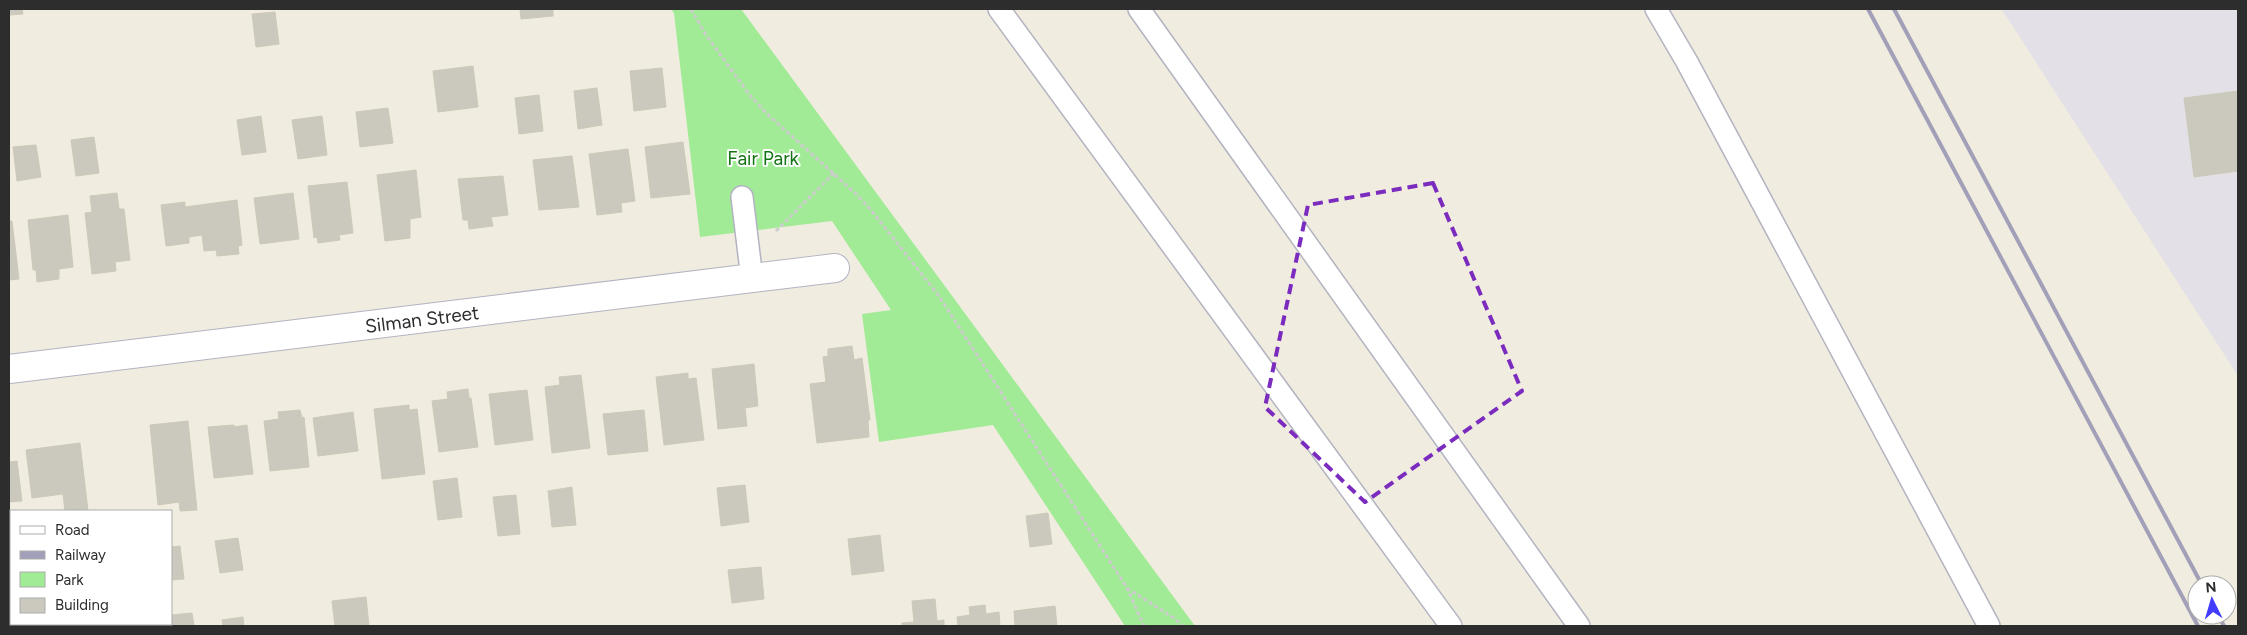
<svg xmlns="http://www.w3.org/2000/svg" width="2247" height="635" viewBox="0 0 2247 635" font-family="Figtree,sans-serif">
<rect width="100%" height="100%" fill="#f0ecdf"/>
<!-- industrial -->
<path fill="#e4e0e8" d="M2001 9H2238V376L2010 22Z"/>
<!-- green -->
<path fill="#a1eb97" d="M671 9H741L1195 626H1125L993 425 879 442 862 314 891 310 832 221 700 237 674 13Z"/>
<!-- building -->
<path fill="#cbc9be" stroke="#ccc9b8" d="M9 9H22L23 14 9 15Z
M520 9H553V16L521 19Z
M275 12 279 44 256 47 252 14Z
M473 66 478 107 438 112 433 71Z
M662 68 666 107 634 111 630 71Z
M597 88 602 125 578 129 574 91Z
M2238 91V171L2194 177 2184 98Z
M539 95 543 131 519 134 515 98Z
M388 108 393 143 360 147 356 112Z
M261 116 266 152 242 155 237 120Z
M322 116 327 155 298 159 292 120Z
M94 137 99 173 76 176 71 140Z
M683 142 690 194 651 198 645 147Z
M36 145 41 177 17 181 13 147Z
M628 149 635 201 621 203 622 212 597 215 589 154Z
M572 156 579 207 539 210 533 160Z
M416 170 421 217 410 219V238L385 241 377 175Z
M503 176 508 215 491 217 493 226 469 229 468 220H463L458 179Z
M347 182 353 233 339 235 340 240 318 243 317 237 314 238 308 186Z
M117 193 119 209H124L130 260 115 262 116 271 92 274 85 213 92 212 90 196Z
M293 193 299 239 260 244 254 198Z
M237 200 242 245 238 246 239 254 217 256 216 250 204 251 202 235 189 237V243L166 246 161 205 185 202V207Z
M68 215 73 267 59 269V279L37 282 36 270H33L28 220Z
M9 221H12L19 279 9 280Z
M852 346 854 360 862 358 870 420H868L869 437 817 443 810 384 826 382 823 357 828 356V349Z
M754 364 758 406 745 408 747 426 718 429 712 369Z
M688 373V379L696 378 704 440 664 445 656 377Z
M581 375 590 448 552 453 545 387 560 385 559 377Z
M468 389 469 398H471L478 447 439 452 432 401 448 399 447 392Z
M527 390 533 440 495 445 489 394Z
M409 405V410L417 409 425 474 382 479 374 409Z
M300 410 302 418 304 417 309 467 270 471 264 421 279 419 278 412Z
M644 410 648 451 608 455 603 414Z
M353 412 358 451 318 456 313 418Z
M188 421 197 510 180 511 179 502 158 505 150 425Z
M234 425V427L247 425 253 474 214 478 208 427Z
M80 443 88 511H65L63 494 32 498 26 450Z
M17 461 22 501 9 502V462Z
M457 478 462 517 438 520 433 481Z
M745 485 749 522 721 526 717 488Z
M572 487 576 525 552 527 548 491Z
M516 495 520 534 498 536 493 497Z
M1048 513 1052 544 1030 547 1026 516Z
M880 535 884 571 852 575 848 539Z
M238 538 243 570 220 573 215 541Z
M180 546 184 579 171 580V547Z
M761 567 764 599 732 603 728 570Z
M366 597 369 626H335L332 601Z
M935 599 937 621 944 620V626H902V623L914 622 912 601Z
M985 605 986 614 999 612 1000 626H958L957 617 970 615 969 607Z
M1055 606 1057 626H1015L1014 611Z
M192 613 194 626H144V624H171V615Z
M243 617 244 626H223L222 620Z"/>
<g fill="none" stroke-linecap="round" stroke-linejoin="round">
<!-- service casing -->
<g stroke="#b3b3c2" stroke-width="24">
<path id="service" d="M999 9 1451 626
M1139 9 1579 626
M1656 9 1687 62 1989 626
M742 197 752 279"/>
</g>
<!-- minor casing -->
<g stroke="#b3b3c2" stroke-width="30">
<path id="minor" d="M9 369 835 268"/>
</g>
<!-- path -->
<path stroke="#cdcdcd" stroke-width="3" stroke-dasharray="4 2.5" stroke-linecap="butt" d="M691 9 706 35 749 94 766 113 855 193 871 210 939 296 1127 588 1144 626
M776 231 834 173
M1127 588 1174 618 1183 626"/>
<!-- service -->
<use href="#service" stroke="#fff" stroke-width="21"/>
<!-- minor -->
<use href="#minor" stroke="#fff" stroke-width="28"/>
<!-- rail -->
<path stroke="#a2a0b9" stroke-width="4" d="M1868 9 2198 626
M1894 9 2202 585
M2218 615 2224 626"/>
</g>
<!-- marked area -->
<path fill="none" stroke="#7b2cbf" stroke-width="4" stroke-dasharray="10 6" stroke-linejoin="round" d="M1433 183 1522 391 1365 502 1265 407 1308 205Z"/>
<g text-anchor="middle" stroke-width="4" stroke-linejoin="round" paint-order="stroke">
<!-- park labels -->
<g font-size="19" fill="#147415" stroke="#fff">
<text x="763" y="165">Fair Park</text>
</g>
<!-- street labels -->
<g font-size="19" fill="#2d2d2d" stroke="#fff">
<text transform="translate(422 319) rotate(-7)" y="7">Silman Street</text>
</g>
</g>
<!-- border -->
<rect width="2247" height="635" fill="none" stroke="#2d2d2d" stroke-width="20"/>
<!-- legend -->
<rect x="10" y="510" width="162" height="115" fill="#ffffff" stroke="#ababab"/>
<rect x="20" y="526" width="25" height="8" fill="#ffffff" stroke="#ababab"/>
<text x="55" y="535" font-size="15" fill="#2d2d2d">Road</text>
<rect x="20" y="551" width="25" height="8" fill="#a2a0b9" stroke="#ababab"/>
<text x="55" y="560" font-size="15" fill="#2d2d2d">Railway</text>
<rect x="20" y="572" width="25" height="15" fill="#a1eb97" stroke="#ababab"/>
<text x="55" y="585" font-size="15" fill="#2d2d2d">Park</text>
<rect x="20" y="598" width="25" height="15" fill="#cbc9be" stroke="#ababab"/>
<text x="55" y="610" font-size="15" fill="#2d2d2d">Building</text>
<!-- north arrow -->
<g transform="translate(2212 600) rotate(355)"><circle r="24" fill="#ffffff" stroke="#ababab"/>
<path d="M0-4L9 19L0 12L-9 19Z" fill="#423cff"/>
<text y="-8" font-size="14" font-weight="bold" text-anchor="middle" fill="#2d2d2d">N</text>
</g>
</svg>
